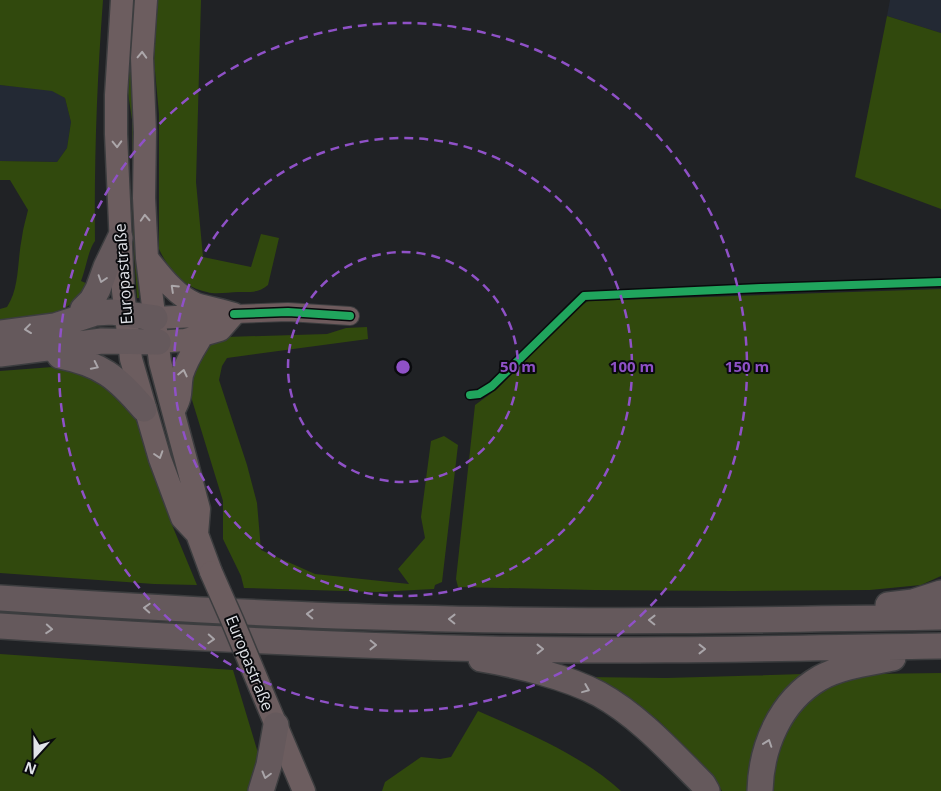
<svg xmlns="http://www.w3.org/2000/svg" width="941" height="791" viewBox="0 0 941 791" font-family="'Open Sans',sans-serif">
<rect width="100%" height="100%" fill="#202225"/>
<!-- built -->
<path fill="#232934" d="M890 0H941V33L887 16Z
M0 85 52 90 65 98 71 122 67 148 57 162 0 161Z"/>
<!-- green -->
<path fill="#31490d" d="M0 0H103C97 80 94 160 95 241 88 250 86 269 81 281L88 284C67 319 37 318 0 323V309L7 307C20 287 17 261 22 237 23 228 26 219 28 210L10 180H0V161L57 162 67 148 71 122 65 98 52 91 0 85Z
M132 0H137L131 90 135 112 139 298H137L133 236 132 120 127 86Z
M158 0H201L196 182 203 257 251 267 261 234 279 238 268 285C259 293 250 292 238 292 229 292 216 295 207 292 183 287 169 270 159 249V114L154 60Z
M887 16 941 33V209L855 177Z
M941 289V576L921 585 870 590 732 591 594 590 458 587 456 579 475 405 497 389 579 307 588 301Z
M367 327 368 339 227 358 222 366 219 380 247 465 257 503 261 550 315 574 409 584 398 569 425 538 421 517 431 441 444 436 458 445 442 582 435 585 434 589 377 592 244 588 241 576 223 539V501L192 400 190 389 196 361 204 349 226 337 327 334 346 328Z
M66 366 105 379 134 414 170 520 197 585 154 584 0 573V371Z
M0 654 233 670 258 753 257 772 252 791H0Z
M941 673V791H772V763L796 711 832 681 869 674Z
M804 674C785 692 766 711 758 737 753 753 753 774 751 791H722L715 779 658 720 626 699 583 677 666 678Z
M478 711C528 733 580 754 621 791H382L385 782 421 757 440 759 451 757Z"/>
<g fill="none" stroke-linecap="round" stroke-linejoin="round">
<!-- minor casing -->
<g stroke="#3c3d3f" stroke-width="20">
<path id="minor" d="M234 314 288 312 350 316"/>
</g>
<!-- major casing -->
<g stroke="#3c3d3f" stroke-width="25">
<path id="major" d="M122 0 116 95V134L123 291 131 359 160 459 182 518 197 534 211 572
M146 0 142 58 145 132 144 198 147 258 160 362 199 509 197 534
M147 258C160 274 176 296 196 304 208 308 222 310 234 314
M155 318 216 315
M158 342 185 340 220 330 234 314
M174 410C183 394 179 391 182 375 186 361 194 349 202 336
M260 687 304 791"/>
</g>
<!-- highway casing -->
<g stroke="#3c3d3f" stroke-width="28">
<path id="highway" d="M81 317 83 309 92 300 98 289 106 267 120 238
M0 333 55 326 95 313 112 312 155 318
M53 346 60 356C101 364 117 377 144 409
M0 354 102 341 158 342
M0 598C137 607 274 615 411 618 588 623 764 620 941 617
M888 605 913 602 941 593
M0 626C164 637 327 645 492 649 641 652 791 648 941 646
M481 659C517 665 567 677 599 694 639 716 671 752 703 784L707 791
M261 791 269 765 276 725
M760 791C761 747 780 701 820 678 842 666 869 663 893 658"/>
</g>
<!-- minor -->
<use href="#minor" stroke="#6e5b5d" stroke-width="18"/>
<!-- major -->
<use href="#major" stroke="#6c5d5f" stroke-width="22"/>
<!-- highway -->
<use href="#highway" stroke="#65595c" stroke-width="25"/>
<!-- major-bridge casing -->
<g stroke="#3c3d3f" stroke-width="25" stroke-linecap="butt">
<path id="major-bridge" d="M211 572 233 622 260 687"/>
</g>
<!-- major-bridge -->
<use href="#major-bridge" stroke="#6c5d5f" stroke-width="22"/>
<!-- cycleway casing -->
<g stroke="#090a0d" stroke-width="11">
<path id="cycleway" d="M234 314 288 312 350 316
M470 395 479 394 492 386 584 296 761 288 941 282"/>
</g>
<!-- cycleway -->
<use href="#cycleway" stroke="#20a55d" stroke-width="8"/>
</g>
<!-- one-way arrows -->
<defs><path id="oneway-chevron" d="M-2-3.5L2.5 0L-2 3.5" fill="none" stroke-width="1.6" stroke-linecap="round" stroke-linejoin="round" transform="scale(1.25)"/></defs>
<g stroke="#aca7aa">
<use href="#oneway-chevron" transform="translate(142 55) rotate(-88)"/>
<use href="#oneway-chevron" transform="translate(117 144) rotate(88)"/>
<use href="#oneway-chevron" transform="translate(145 218) rotate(-93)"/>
<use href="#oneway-chevron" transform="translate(174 288) rotate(-137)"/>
<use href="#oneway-chevron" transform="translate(183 373) rotate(-77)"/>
<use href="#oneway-chevron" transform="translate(159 455) rotate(72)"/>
</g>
<g stroke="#a9a5a9">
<use href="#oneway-chevron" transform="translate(102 279) rotate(108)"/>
<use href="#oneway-chevron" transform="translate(28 329) rotate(173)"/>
<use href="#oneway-chevron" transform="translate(95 366) rotate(26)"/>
<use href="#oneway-chevron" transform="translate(147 608) rotate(-177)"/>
<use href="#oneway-chevron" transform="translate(310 614) rotate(-178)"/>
<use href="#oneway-chevron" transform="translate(452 619) rotate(-179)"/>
<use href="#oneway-chevron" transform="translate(652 620) rotate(-179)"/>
<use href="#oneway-chevron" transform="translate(49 629) rotate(4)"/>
<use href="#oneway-chevron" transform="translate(211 639) rotate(3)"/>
<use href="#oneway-chevron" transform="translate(373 645) rotate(1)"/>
<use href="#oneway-chevron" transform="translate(540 649)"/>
<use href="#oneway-chevron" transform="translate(702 649)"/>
<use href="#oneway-chevron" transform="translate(586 689) rotate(22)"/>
<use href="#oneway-chevron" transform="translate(768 743) rotate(-71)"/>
<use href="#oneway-chevron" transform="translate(266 775) rotate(105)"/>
</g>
<!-- distance rings -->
<g fill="none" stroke="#8f51c7" stroke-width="2.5" stroke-dasharray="9 6">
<circle cx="403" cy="367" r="115"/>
<circle cx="403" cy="367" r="229"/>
<circle cx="403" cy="367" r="344"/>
</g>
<g text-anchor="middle" stroke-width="4" stroke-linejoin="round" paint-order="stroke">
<!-- street labels -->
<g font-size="16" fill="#e1e3e8" stroke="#090a0d">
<text transform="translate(123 274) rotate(-94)" y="6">Europastraße</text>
<text transform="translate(250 663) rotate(68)" y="6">Europastraße</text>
</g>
</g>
<circle cx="403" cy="367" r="8" fill="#8f51c7" stroke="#090a0d" stroke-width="2.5"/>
<g font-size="15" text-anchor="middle" font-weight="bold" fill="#8f51c7" stroke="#090a0d" stroke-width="4" stroke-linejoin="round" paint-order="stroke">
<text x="518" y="372">50 m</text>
<text x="632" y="372">100 m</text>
<text x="747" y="372">150 m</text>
</g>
<!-- north arrow -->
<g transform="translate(35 756) rotate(201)" stroke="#090a0d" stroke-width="4" paint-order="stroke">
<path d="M0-4L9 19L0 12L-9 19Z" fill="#e1e3e8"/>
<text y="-8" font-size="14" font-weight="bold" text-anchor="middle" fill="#e1e3e8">N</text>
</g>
</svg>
